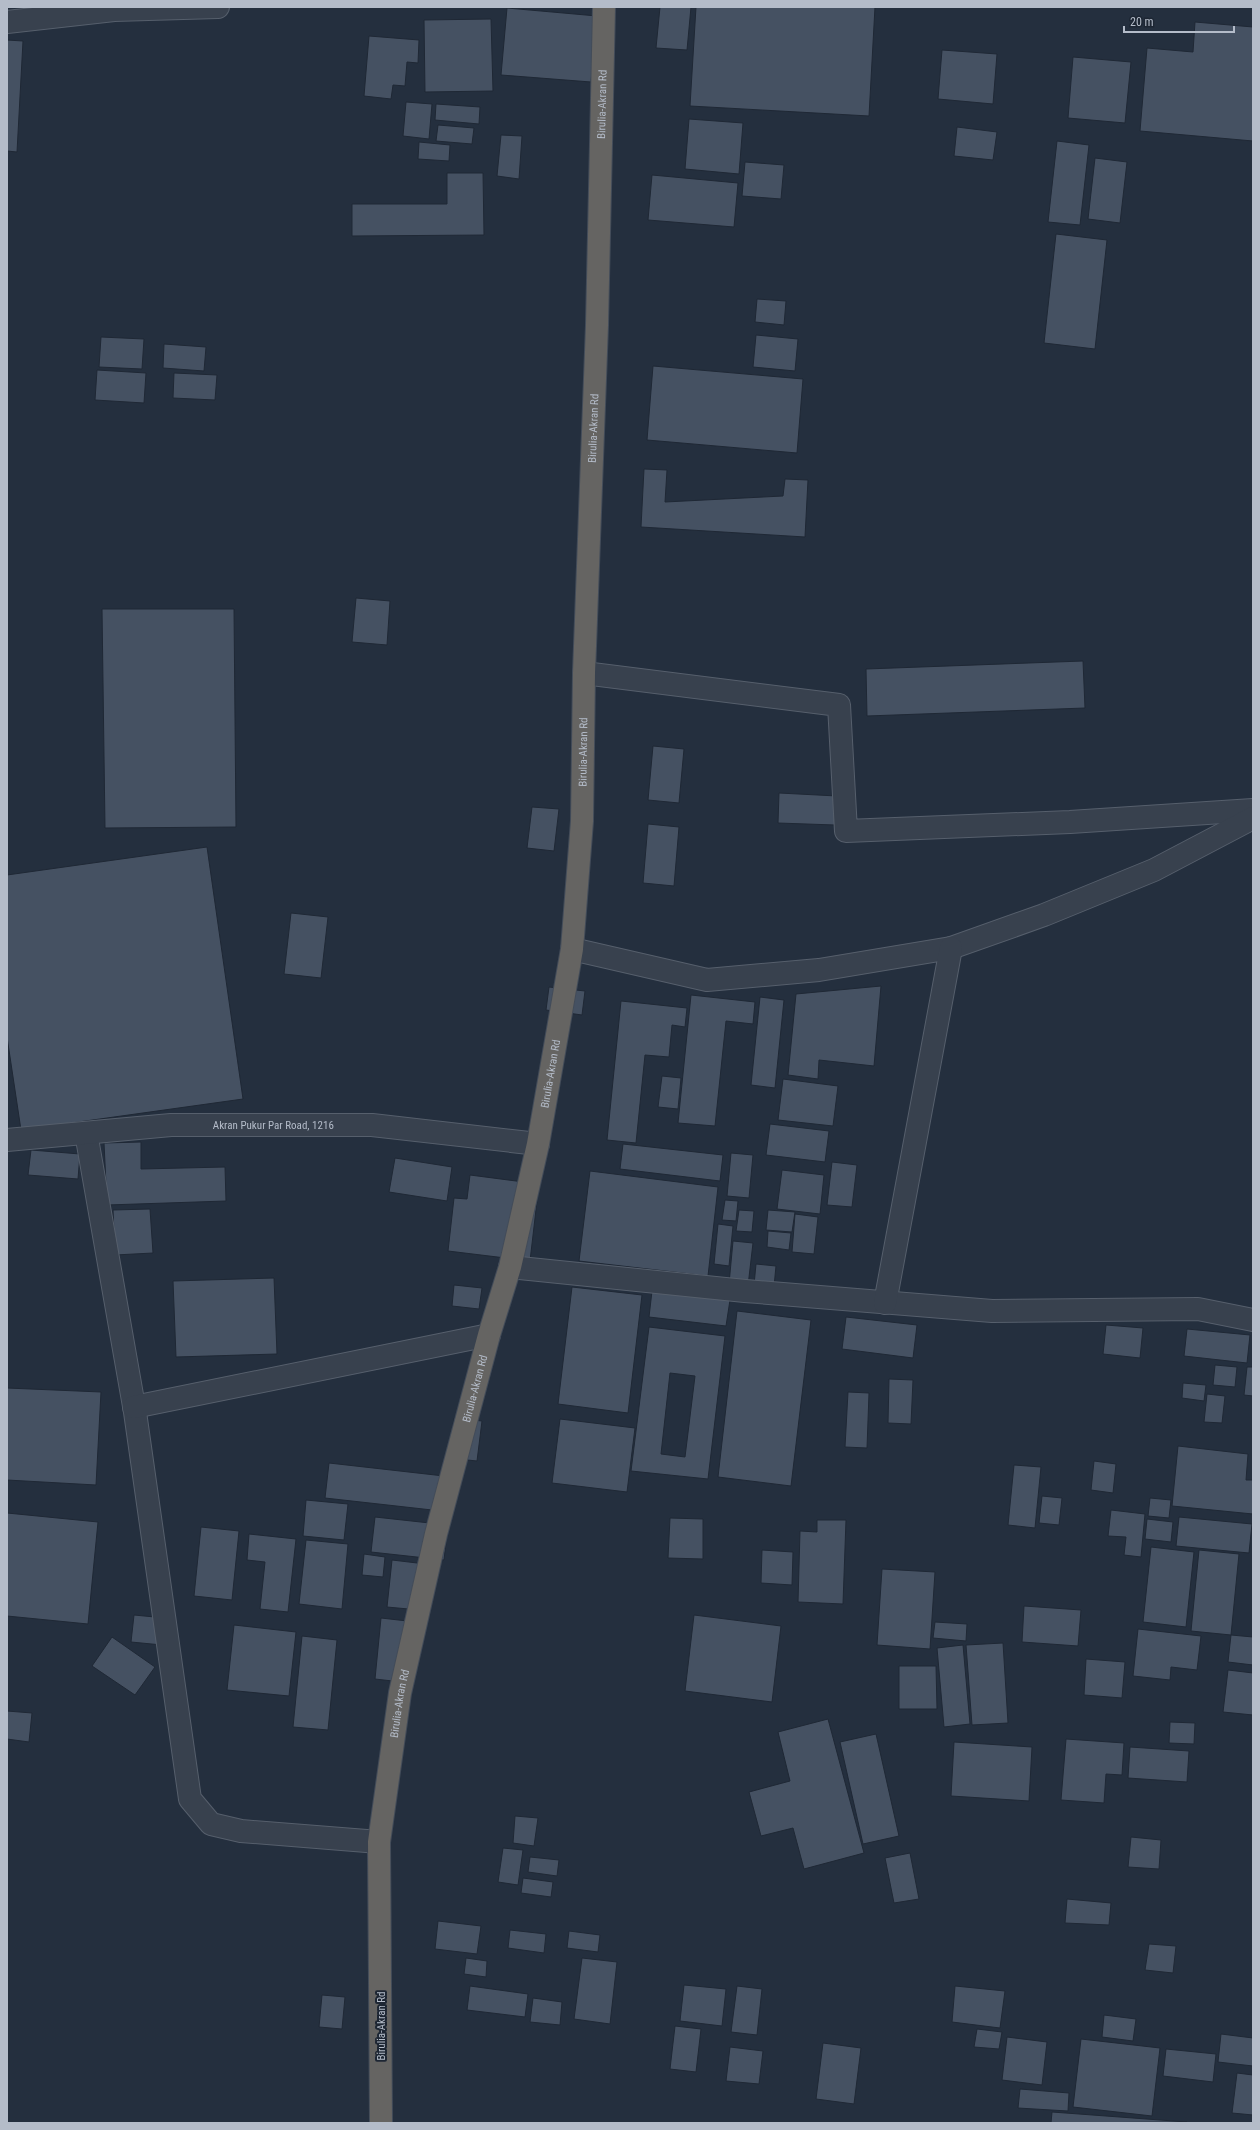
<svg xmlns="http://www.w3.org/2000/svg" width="1260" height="2130" viewBox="0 0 1260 2130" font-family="'Roboto Condensed',sans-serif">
<rect width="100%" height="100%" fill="#242f3e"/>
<!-- building -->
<path fill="#455162" stroke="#1f2835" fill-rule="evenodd" d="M660 7H691L687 50 656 48Z
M696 7H875L869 116 690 106Z
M507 8 597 16 591 82 501 75Z
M491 19 493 91 425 92 424 20Z
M1195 22 1253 27V141L1140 131 1147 48 1193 52Z
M369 36 419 40 418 63 407 62 405 86 393 85 391 99 364 96Z
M7 40 23 41 17 152 7 151Z
M942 50 997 54 993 104 938 99Z
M1073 57 1131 62 1125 123 1068 118Z
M406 102 432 104 429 139 403 136Z
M436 104 480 107 479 124 435 120Z
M689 119 743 123 739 174 685 169Z
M438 125 474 128 472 144 436 141Z
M957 127 997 132 993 160 954 156Z
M501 135 522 136 519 179 497 176Z
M1057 141 1089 145 1080 225 1048 222Z
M419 142 450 145 449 161 418 159Z
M1095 158 1127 162 1120 223 1088 219Z
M745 162 784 165 781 199 742 196Z
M447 173H483L484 235 352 236V204H447Z
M652 175 738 183 734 227 648 220Z
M1056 234 1107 240 1095 349 1044 343Z
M757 299 786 301 784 325 755 322Z
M756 335 798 339 795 371 753 367Z
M101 337 144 339 142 369 99 367Z
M164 344 206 347 204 371 163 368Z
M653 366 803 379 797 453 647 440Z
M97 370 146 373 144 403 95 400Z
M174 373 217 375 215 400 173 398Z
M644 469 667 470 665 502 783 496 785 479 808 480 805 537 641 527Z
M356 598 390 601 387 645 352 642Z
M102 609H234L236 827 105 828Z
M1083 661 1085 708 867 716 866 669Z
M653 746 684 749 679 803 648 800Z
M779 793 837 796 835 825 778 823Z
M532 807 559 809 554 851 527 848Z
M648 824 679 827 674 886 643 883Z
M207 847 243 1099 21 1130 7 1037V875Z
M291 913 328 917 321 978 284 974Z
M881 986 874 1066 819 1060 818 1079 788 1075 796 994Z
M549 987 585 991 582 1015 546 1010Z
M691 995 755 1002 753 1024 726 1021 715 1126 678 1123Z
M760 997 784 1000 775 1088 751 1085Z
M621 1001 687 1008 685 1027 672 1025 669 1057 645 1055 636 1143 607 1140Z
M662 1076 681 1078 678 1109 658 1107Z
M783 1079 838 1086 833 1126 778 1120Z
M770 1124 829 1131 825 1162 766 1155Z
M141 1142V1169L225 1167 226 1201 107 1205 104 1143Z
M623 1144 723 1155 720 1181 620 1169Z
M31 1150 80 1154 78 1179 28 1175Z
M731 1153 753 1155 749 1198 727 1196Z
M395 1158 452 1167 447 1201 389 1192Z
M832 1162 857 1165 852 1207 827 1205Z
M782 1170 824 1175 820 1214 777 1209Z
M590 1171 718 1187 708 1276 579 1261Z
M470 1175 539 1184 530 1261 448 1251 454 1198 467 1199Z
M725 1200 738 1201 736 1221 722 1220Z
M150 1209 153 1253 115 1255 113 1210Z
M739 1210 754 1211 752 1232 736 1231Z
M768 1210 795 1212 792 1232 766 1230Z
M795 1214 818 1217 814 1254 792 1252Z
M718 1224 733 1226 729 1266 714 1264Z
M768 1231 791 1233 789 1250 767 1247Z
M733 1241 753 1243 748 1286 729 1284Z
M756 1264 776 1266 774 1287 754 1285Z
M274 1278 277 1354 176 1357 173 1281Z
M454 1285 482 1288 479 1309 452 1306Z
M572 1287 642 1295 628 1413 558 1404Z
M652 1291 730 1300 726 1326 649 1317Z
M737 1311 811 1320 791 1486 718 1477Z
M846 1317 917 1325 913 1358 842 1349Z
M1106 1325 1143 1328 1140 1358 1103 1354Z
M649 1327 725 1336 708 1479 631 1471ZM670 1373 695 1376 685 1457 661 1454Z
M1187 1329 1250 1335 1247 1363 1184 1356Z
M1215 1365 1237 1367 1235 1387 1213 1385Z
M1247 1367H1253V1396L1244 1395Z
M889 1379 913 1380 911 1424 888 1423Z
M1183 1383 1206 1385 1204 1401 1182 1398Z
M7 1388 101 1392 96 1485 7 1480Z
M848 1392 869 1393 867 1448 845 1447Z
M1207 1394 1225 1396 1222 1423 1204 1422Z
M454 1418 482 1421 477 1461 449 1458Z
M560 1419 635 1428 627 1492 552 1483Z
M1178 1446 1248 1454 1246 1480H1253V1514L1172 1506Z
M1094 1461 1116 1464 1113 1493 1091 1490Z
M329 1463 444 1476 441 1511 325 1498Z
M1014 1465 1041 1467 1035 1528 1008 1525Z
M1042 1496 1062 1498 1059 1525 1039 1523Z
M1150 1498 1171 1500 1169 1518 1148 1516Z
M306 1500 348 1504 344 1540 303 1536Z
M1111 1510 1145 1514 1141 1557 1124 1555 1126 1537 1108 1536Z
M7 1513 98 1522 88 1624 7 1616Z
M375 1517 448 1525 444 1560 371 1552Z
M1179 1517 1252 1524 1249 1553 1176 1546Z
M670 1518 703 1519V1559L668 1558Z
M1147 1519 1173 1522 1171 1542 1145 1539Z
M817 1520H846L843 1604 798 1602 800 1531 817 1532Z
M201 1527 239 1531 232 1600 194 1596Z
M249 1534 296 1539 288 1612 260 1609 265 1562 247 1560Z
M306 1540 348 1544 342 1609 299 1604Z
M1151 1547 1194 1552 1186 1627 1143 1622Z
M762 1550 793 1552 792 1585 761 1583Z
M1199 1550 1239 1554 1231 1635 1191 1631Z
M364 1554 385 1557 383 1577 362 1575Z
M392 1560 434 1565 430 1611 387 1607Z
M882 1569 935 1572 930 1649 877 1645Z
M1024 1606 1081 1610 1078 1646 1022 1642Z
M134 1615 165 1618 162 1645 131 1642Z
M694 1615 781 1626 772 1702 685 1691Z
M381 1618 416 1622 410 1683 375 1679Z
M935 1622 967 1624 966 1641 933 1638Z
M234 1625 296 1632 289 1696 227 1690Z
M1138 1629 1201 1636 1197 1670 1171 1667 1170 1680 1133 1676Z
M1231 1635 1253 1637V1665L1228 1662Z
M302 1636 337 1640 328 1730 293 1727Z
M112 1637 155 1667 135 1695 92 1666Z
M1003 1643 1008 1723 972 1725 966 1645Z
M963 1645 970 1724 944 1727 937 1648Z
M1086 1659 1125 1662 1122 1698 1084 1695Z
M899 1666H936L937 1709H899Z
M1228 1670 1253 1673V1715L1223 1712Z
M7 1711 32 1713 29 1742 7 1739Z
M828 1719 864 1853 804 1869 793 1828 761 1836 749 1792 790 1781 778 1732Z
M1170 1722 1195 1723 1194 1744 1169 1743Z
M876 1734 899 1836 863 1844 840 1742Z
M1066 1739 1124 1743 1122 1775 1106 1774 1104 1803 1061 1800Z
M954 1742 1032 1747 1029 1801 951 1796Z
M1130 1747 1189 1751 1187 1782 1128 1778Z
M515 1816 538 1818 534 1846 513 1843Z
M1131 1837 1161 1840 1159 1869 1128 1867Z
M503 1848 523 1850 518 1885 498 1882Z
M910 1853 919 1899 894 1903 885 1858Z
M530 1857 559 1860 557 1876 528 1872Z
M523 1878 553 1882 551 1897 521 1893Z
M1067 1899 1111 1903 1109 1925 1065 1923Z
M438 1921 481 1926 477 1954 435 1949Z
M510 1930 546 1934 544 1953 508 1948Z
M569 1931 600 1935 598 1952 567 1948Z
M1149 1944 1176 1946 1173 1973 1145 1970Z
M466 1958 487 1961 486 1977 464 1974Z
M582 1958 617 1962 610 2024 574 2019Z
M684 1985 726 1989 722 2026 680 2021Z
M470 1986 528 1994 525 2017 467 2010Z
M737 1986 762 1989 757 2035 731 2032Z
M955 1986 1005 1991 1000 2028 952 2022Z
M322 1995 345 1997 342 2029 319 2027Z
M533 1998 562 2002 560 2025 530 2022Z
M1104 2015 1136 2019 1133 2041 1102 2037Z
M675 2026 701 2029 696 2072 670 2069Z
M977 2029 1002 2032 999 2049 974 2047Z
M1221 2034 1253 2038V2066L1218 2062Z
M1007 2037 1047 2042 1042 2085 1002 2080Z
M1081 2039 1160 2048 1152 2116 1073 2107Z
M823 2043 861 2048 854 2104 816 2099Z
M730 2047 763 2051 759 2084 726 2081Z
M1166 2049 1216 2054 1213 2082 1163 2076Z
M1237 2073 1253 2075V2115L1232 2113Z
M1020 2089 1069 2093 1068 2111 1018 2108Z
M1052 2112 1187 2122 1051 2123Z"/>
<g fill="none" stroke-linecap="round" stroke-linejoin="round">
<!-- minor casing -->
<g stroke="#565f6c" stroke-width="24">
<g id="minor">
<path d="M7 22 114 10 218 7"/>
<path d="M584 673 839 705 846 831 1070 822 1253 810"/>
<path d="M572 949 707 980 819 970 951 948 1044 915 1154 870 1253 818"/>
<path d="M86 1133 135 1412 190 1799 211 1824 241 1831 379 1842"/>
<path id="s1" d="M7 1140 171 1125H372L538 1144"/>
<path d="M510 1267 745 1291 992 1311 1198 1309 1253 1320"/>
<path d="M885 1303 951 948"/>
<path d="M134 1407 489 1335"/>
</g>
</g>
<!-- trunk casing -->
<g stroke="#434c59" stroke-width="24">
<g id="trunk">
<path id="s2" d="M381 2123 379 1842 400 1693 436 1534 489 1335 510 1267 538 1144 572 949 582 821 584 673 597 325 604 7"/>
</g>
</g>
<!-- minor -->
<use href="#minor" stroke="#38414e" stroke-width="22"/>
<!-- trunk -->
<use href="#trunk" stroke="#656462" stroke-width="22"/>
</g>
<g text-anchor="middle" stroke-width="4" stroke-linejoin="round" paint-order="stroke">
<!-- street labels -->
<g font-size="11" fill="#b4bcc9" stroke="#1d2633">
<text dy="4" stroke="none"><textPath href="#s2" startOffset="2041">Birulia-Akran Rd</textPath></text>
<text dy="4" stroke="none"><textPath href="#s2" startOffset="1717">Birulia-Akran Rd</textPath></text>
<text dy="4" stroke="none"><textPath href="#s2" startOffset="1393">Birulia-Akran Rd</textPath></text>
<text dy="4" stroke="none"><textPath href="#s2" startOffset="1069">Birulia-Akran Rd</textPath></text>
<text dy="4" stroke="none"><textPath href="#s1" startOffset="267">Akran Pukur Par Road, 1216</textPath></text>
<text dy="4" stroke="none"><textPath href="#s2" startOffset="745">Birulia-Akran Rd</textPath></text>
<text dy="4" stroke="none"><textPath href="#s2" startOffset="421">Birulia-Akran Rd</textPath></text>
<text transform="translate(381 2026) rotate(-90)" y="4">Birulia-Akran Rd</text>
</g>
</g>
<!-- border -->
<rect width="1260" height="2130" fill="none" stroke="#b4bcc9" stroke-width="16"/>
<!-- scale -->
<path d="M1124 26v6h110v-6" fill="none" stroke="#b4bcc9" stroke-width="2"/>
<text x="1130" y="26" font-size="12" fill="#b4bcc9" stroke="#1d2633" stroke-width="3" paint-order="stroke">20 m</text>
</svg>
